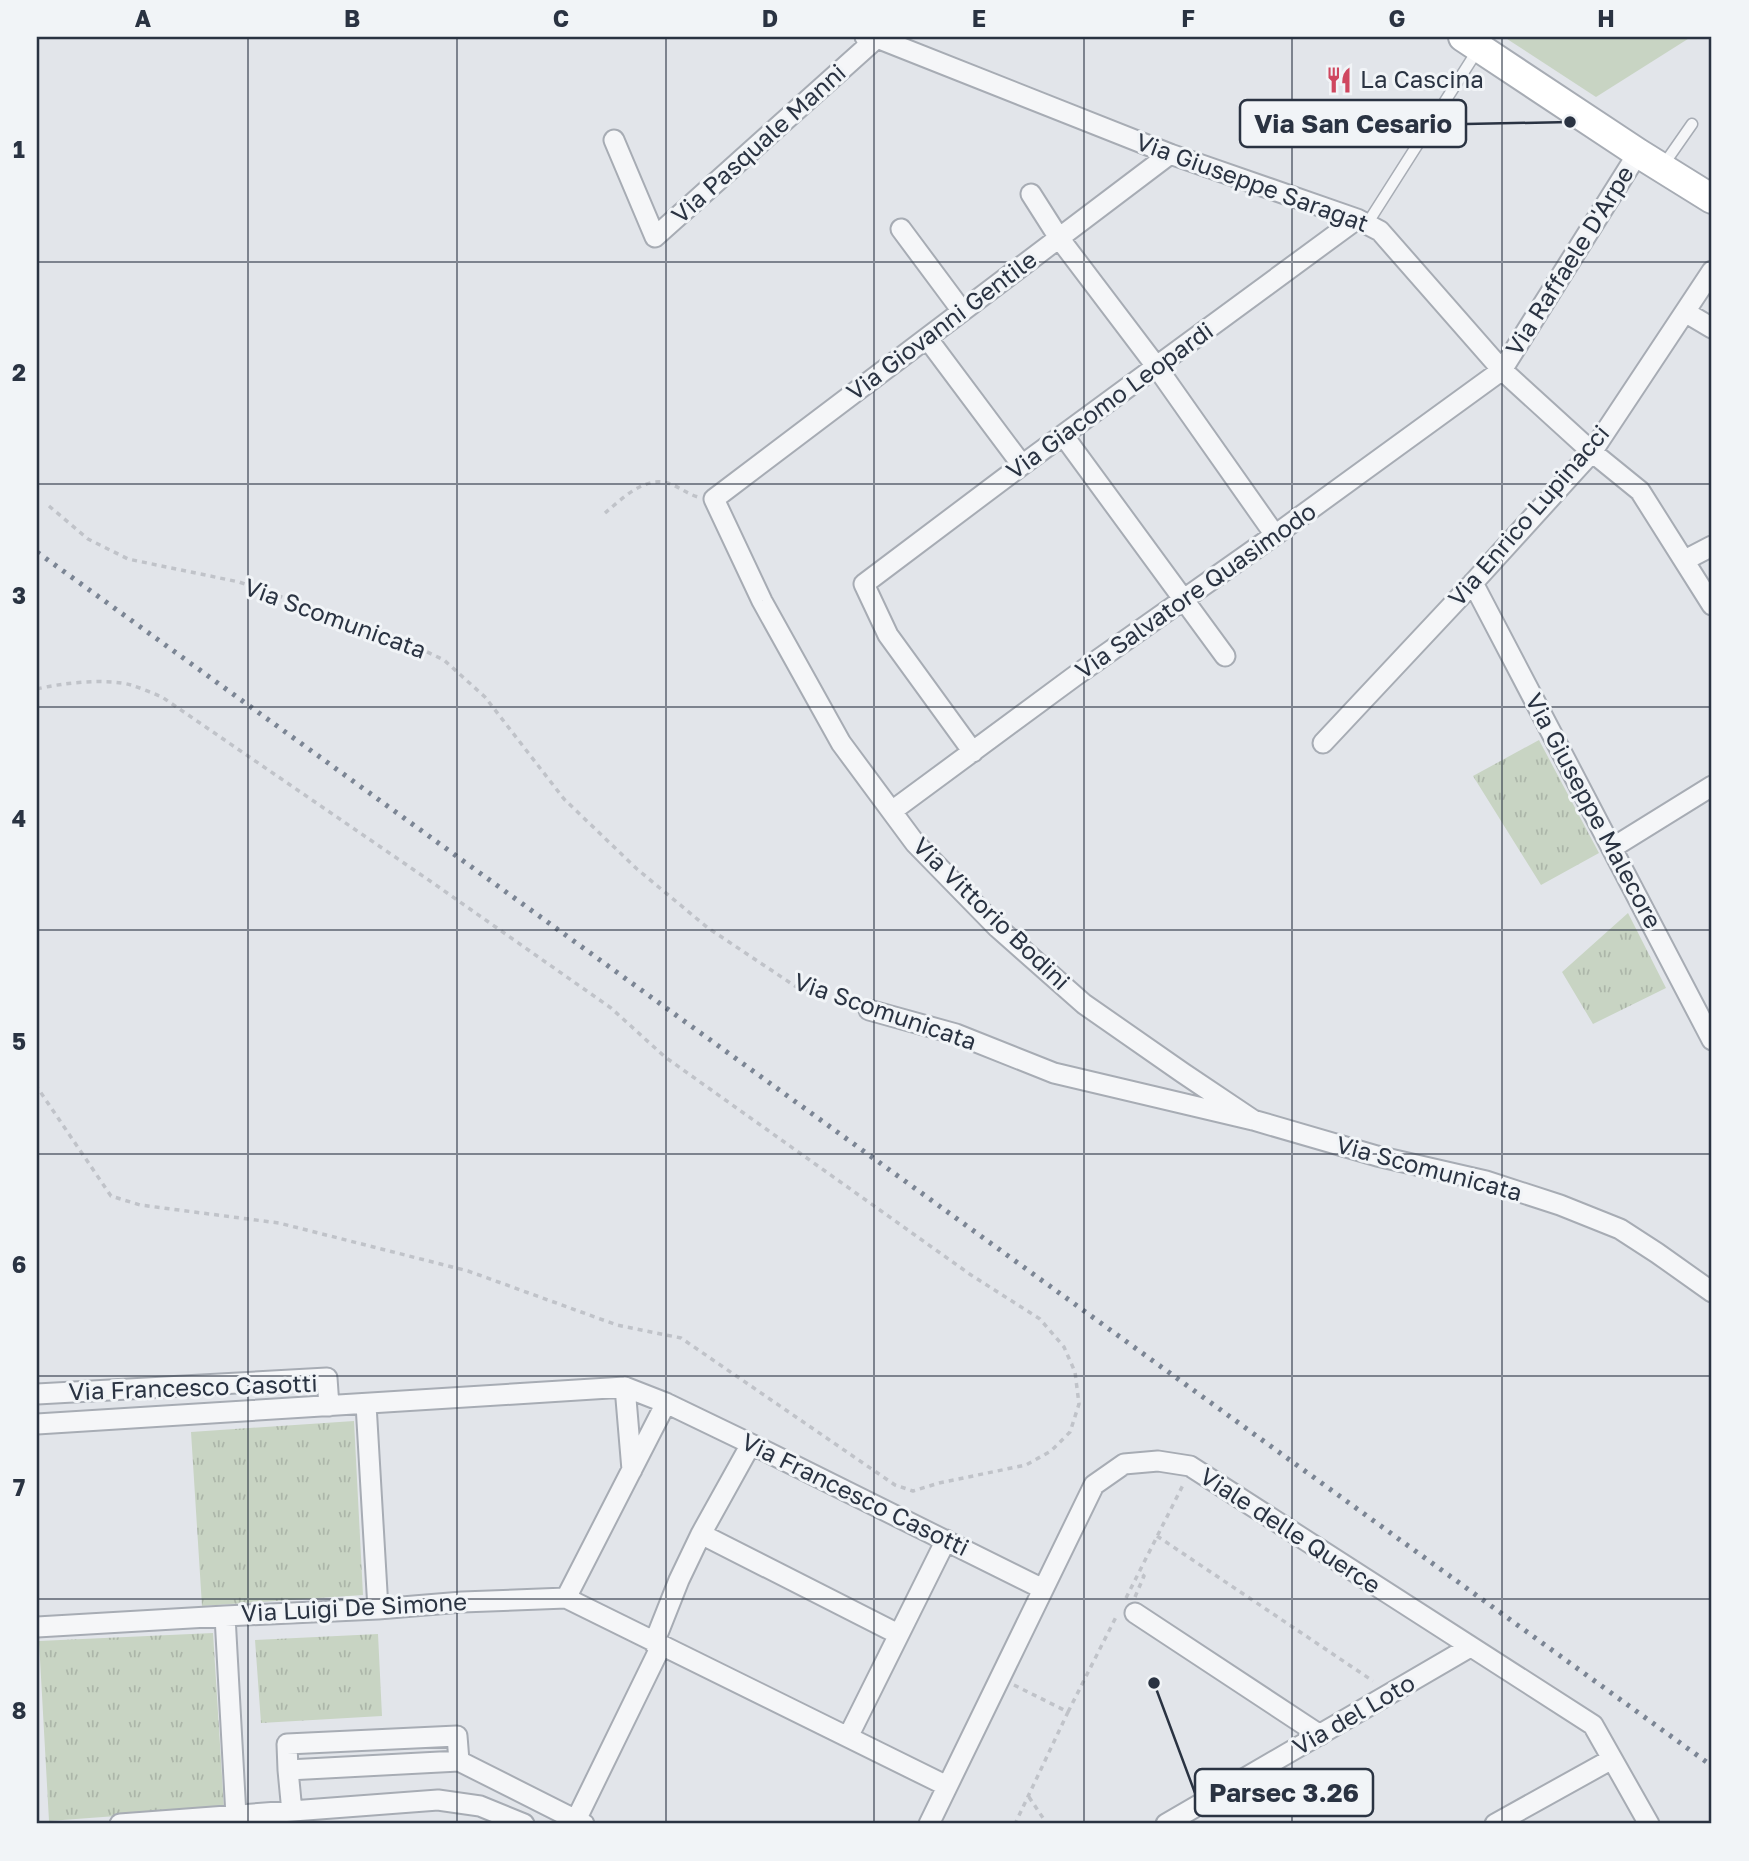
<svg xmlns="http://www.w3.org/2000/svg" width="1749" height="1861" viewBox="0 0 1749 1861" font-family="'Golos Text',sans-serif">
<defs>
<pattern id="grass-tufts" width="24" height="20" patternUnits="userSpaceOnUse" patternTransform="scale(1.75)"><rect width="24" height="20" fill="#c8d4c3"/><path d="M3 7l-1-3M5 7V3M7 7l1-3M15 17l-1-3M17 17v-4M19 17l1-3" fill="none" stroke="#acb6a9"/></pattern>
</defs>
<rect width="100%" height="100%" fill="#e2e5ea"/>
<!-- grass -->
<path fill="url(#grass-tufts)" d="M1539 740 1599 853 1541 885 1473 776Z
M1628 913 1666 988 1593 1024 1562 972Z
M354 1421 363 1595 202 1606 191 1432Z
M213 1633 224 1808 49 1821 39 1641Z
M378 1634 382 1716 261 1723 255 1640Z"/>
<!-- green -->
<path fill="#c8d4c3" d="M1504 37H1691L1596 97Z"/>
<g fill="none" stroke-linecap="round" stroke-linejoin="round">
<!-- lane casing -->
<g stroke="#a7acb4" stroke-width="13">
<path id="lane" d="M1662 167 1692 124
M1367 224 1477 51"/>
</g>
<!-- street casing -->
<g stroke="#a7acb4" stroke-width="23">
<path id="street" d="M865 37 877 38 1170 154 1357 219 1380 231 1502 370 1592 452 1640 491 1712 605
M614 140 655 237 878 37
M1170 154 714 499 762 601 841 743 915 843 998 928 1084 1004 1183 1073 1253 1120
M1031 194 1059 238 1156 366 1275 535
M901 229 962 311
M1685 312 1712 328
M927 338 1022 465
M1063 435 1225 656
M1685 560 1712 546
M1473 583 1712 1040
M1323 743 1473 583 1592 452 1712 271
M973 752 888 635 864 584 1022 465 1357 219
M892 811 1075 676 1275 535 1502 370 1638 153
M1612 848 1712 786
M869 1010 956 1034 1054 1073 1253 1120 1377 1156 1486 1181 1560 1205 1620 1229 1657 1253 1712 1292
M625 1387 632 1470
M37 1394 327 1378 329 1406
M366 1404 378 1609
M37 1424 625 1387 666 1403 751 1444 1043 1589
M701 1534 898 1634
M566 1598 666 1403
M1135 1613 1320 1735
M225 1616 236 1816
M37 1627 225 1616 378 1609 462 1602 566 1598 947 1786
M654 1643 679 1580 701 1534 751 1444
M848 1737 946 1540
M288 1770 287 1744 457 1736 459 1761
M292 1812 288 1770 459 1761 584 1824
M576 1820 661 1646
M120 1824 438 1800 480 1806 524 1824
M929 1824 1094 1485 1124 1464 1158 1461 1190 1466 1593 1725 1649 1824
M1166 1824 1470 1647
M1495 1824 1612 1759"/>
</g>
<!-- secondary casing -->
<g stroke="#a7acb4" stroke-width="32">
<path id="secondary" d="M1463 37 1638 153 1712 199"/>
</g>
<!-- path -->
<path stroke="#c0c3c9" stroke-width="3.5" stroke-dasharray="5 5" stroke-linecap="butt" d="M49 506 88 539 128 559 239 582 396 637 444 660 485 697 564 799 637 869 708 928 795 986 852 1005
M605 513C623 498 647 473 673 485 682 489 688 494 698 497
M37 689C61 683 106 678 131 685 141 688 152 693 162 697L433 883 611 1008 665 1057 971 1275 1040 1319 1064 1347 1075 1372 1079 1404 1070 1432 1051 1451 1026 1465 939 1483 913 1491 895 1485 681 1338 617 1325 468 1271 279 1223 140 1205 111 1196 37 1087
M1157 1536 1373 1681
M1135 1597 1144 1576 1139 1572
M1126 1598 1184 1483
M1014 1685 1068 1712 1015 1824
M1068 1712 1116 1617
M1029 1797 1047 1824"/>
<!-- lane -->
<use href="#lane" stroke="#f5f6f8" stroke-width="10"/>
<!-- street -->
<use href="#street" stroke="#f5f6f8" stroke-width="19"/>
<!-- secondary -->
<use href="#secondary" stroke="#fff" stroke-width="28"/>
<!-- rail -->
<path stroke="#7b8594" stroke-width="5" stroke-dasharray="3.5 7" stroke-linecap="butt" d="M37 552 1712 1766"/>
</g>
<!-- grid -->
<path fill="none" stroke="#2a3342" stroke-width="2" stroke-opacity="0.55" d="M248 37V1824M457 37V1824M666 37V1824M874 37V1824M1084 37V1824M1292 37V1824M1502 37V1824M37 262H1712M37 484H1712M37 707H1712M37 930H1712M37 1154H1712M37 1376H1712M37 1599H1712"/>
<!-- icons -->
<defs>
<g id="restaurant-bare" transform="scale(2.1)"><path d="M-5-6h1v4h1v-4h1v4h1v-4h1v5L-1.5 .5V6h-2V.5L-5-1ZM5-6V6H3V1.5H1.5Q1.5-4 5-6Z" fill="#cf475f" stroke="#f1f4f7" stroke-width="2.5" paint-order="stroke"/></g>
</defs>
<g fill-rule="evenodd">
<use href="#restaurant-bare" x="1339" y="80"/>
</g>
<g text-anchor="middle" stroke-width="6" stroke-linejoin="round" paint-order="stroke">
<!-- poi labels -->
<g font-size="24" fill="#2a3342" stroke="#f1f4f7" text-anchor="start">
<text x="1360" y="88">La Cascina</text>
</g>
<!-- street labels -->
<g font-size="24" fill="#2a3342" stroke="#f1f4f7">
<text transform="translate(759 144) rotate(-42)" y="8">Via Pasquale Manni</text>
<text transform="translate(1252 183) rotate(20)" y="8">Via Giuseppe Saragat</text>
<text transform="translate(1570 261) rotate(-58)" y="8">Via Raffaele D'Arpe</text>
<text transform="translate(942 326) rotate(-37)" y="8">Via Giovanni Gentile</text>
<text transform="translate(1110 401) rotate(-36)" y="8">Via Giacomo Leopardi</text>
<text transform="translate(1529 516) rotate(-49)" y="8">Via Enrico Lupinacci</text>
<text transform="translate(1196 591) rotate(-35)" y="8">Via Salvatore Quasimodo</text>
<text transform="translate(335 619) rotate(20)" y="8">Via Scomunicata</text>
<text transform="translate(1593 811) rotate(62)" y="8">Via Giuseppe Malecore</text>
<text transform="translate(991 914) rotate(44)" y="8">Via Vittorio Bodini</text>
<text transform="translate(885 1012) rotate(19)" y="8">Via Scomunicata</text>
<text transform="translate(1429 1169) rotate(15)" y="8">Via Scomunicata</text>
<text transform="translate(193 1388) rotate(-2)" y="8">Via Francesco Casotti</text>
<text transform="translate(855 1495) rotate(26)" y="8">Via Francesco Casotti</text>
<text transform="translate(1290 1531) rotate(33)" y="8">Viale delle Querce</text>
<text transform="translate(354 1608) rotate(-3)" y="8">Via Luigi De Simone</text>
<text transform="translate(1354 1715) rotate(-30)" y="8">Via del Loto</text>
</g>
</g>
<!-- callouts -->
<path fill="none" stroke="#2a3342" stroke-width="2.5" d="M1570 122L1466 124M1154 1683L1195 1793"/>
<g fill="#2a3342" stroke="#f1f4f7" stroke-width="2.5">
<circle cx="1570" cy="122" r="7"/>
<circle cx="1154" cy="1683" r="7"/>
</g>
<g fill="#f1f4f7" stroke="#2a3342" stroke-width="2.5">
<rect x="1240" y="100" width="226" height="47" rx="7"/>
<rect x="1195" y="1769" width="178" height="47" rx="7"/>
</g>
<g font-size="26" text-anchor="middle" font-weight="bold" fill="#2a3342">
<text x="1353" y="133">Via San Cesario</text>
<text x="1284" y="1802">Parsec 3.26</text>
</g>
<!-- border -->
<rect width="1749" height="1861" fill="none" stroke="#f1f4f7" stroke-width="77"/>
<rect x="38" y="38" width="1672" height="1784" fill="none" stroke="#2a3342" stroke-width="2.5"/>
<g font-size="23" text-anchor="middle" font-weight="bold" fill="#2a3342">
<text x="143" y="27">A</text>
<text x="352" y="27">B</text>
<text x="561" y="27">C</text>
<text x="770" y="27">D</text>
<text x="979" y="27">E</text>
<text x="1188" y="27">F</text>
<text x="1397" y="27">G</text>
<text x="1606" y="27">H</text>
<text x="19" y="158">1</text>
<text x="19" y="381">2</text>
<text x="19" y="604">3</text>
<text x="19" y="827">4</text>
<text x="19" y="1050">5</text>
<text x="19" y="1273">6</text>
<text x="19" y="1496">7</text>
<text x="19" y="1719">8</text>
</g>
</svg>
